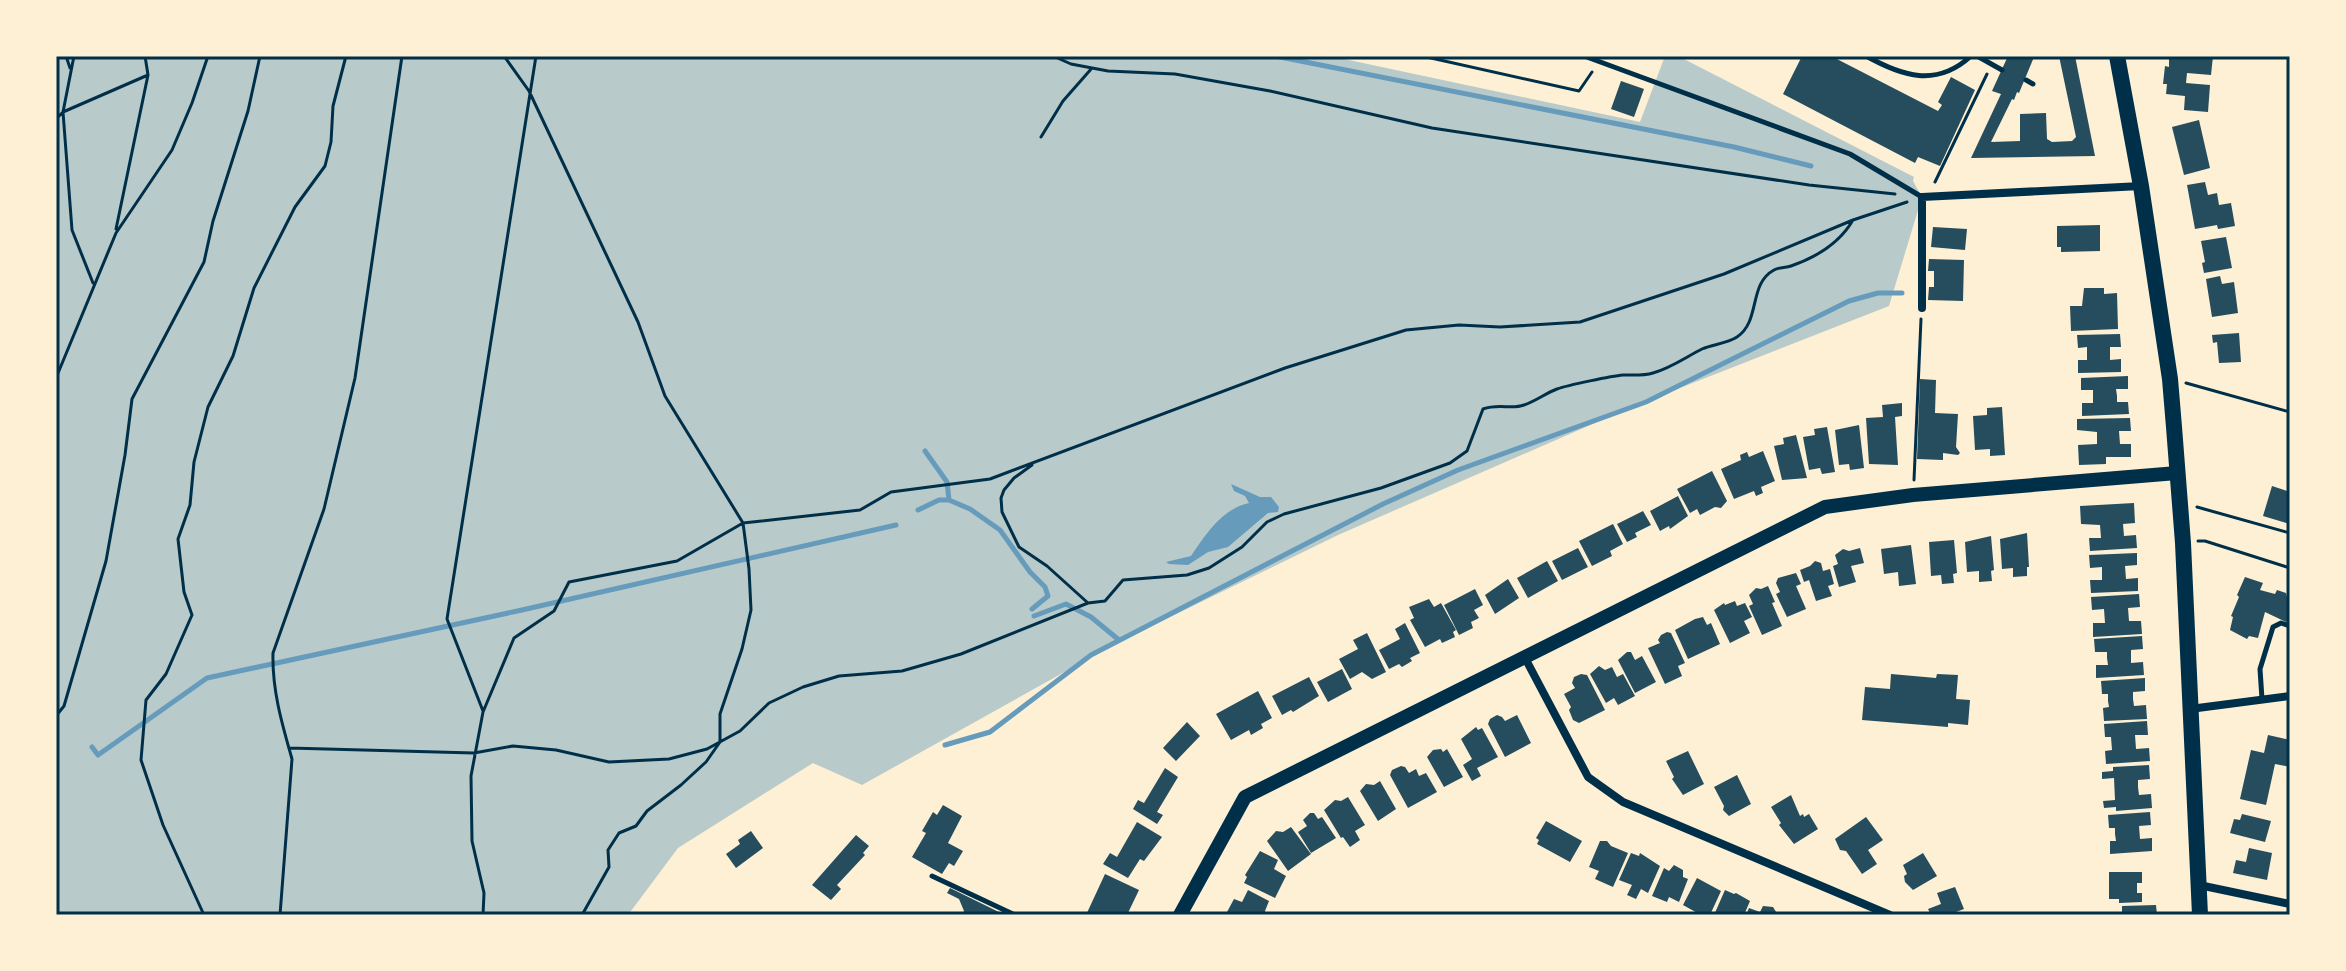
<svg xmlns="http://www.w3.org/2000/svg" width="2346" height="971" viewBox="0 0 2346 971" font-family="'Fira Sans Condensed',sans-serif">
<rect width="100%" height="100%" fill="#fdf0d5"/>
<!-- green -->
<path fill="#b9caca" d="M56 56H1330L1640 122 1665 56H1678L1914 177 1913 181 1922 197 1889 306 1634 406 1338 535 1111 646 862 785 813 763 678 848 628 915H56Z"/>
<!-- water -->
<path fill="#669bbc" d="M1231 484 1260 497H1271L1279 507 1278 512 1268 513 1228 547 1208 552 1188 565 1169 564 1166 562 1191 556C1205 535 1223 508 1249 503L1245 496 1234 491Z"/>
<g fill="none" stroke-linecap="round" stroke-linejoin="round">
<!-- stream -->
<path stroke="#669bbc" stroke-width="5" d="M1275 56 1734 147 1811 166
M925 451 947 482 949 500
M918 510 939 500H949L970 509 1000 530 1030 572 1045 587 1048 596 1032 609
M1034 616 1066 604 1091 617 1119 640
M945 745 990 732 1091 655 1383 504 1458 470 1646 402 1849 301 1878 293H1902
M92 747 98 755 207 678 522 610 896 525"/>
</g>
<!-- building -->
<path fill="#264d5e" d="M1802 56H1831L1938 111 1942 105 1938 102 1951 77 1975 90 1940 166 1918 157 1915 163 1783 94Z
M2008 56 2034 57 2019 93 2017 92 2014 100 2012 99 1991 142 2020 141V114L2046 113 2047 139 2052 142 2072 141 2076 137 2059 56H2075L2095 156 1971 158 2001 94 1992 91Z
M2189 56H2213L2211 75 2187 73 2186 83 2210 85 2208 112 2184 110 2185 96 2166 94 2167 84H2163L2165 66 2169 67V57L2189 59Z
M1621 81 1644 89 1634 117 1611 109Z
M2199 120 2210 168 2184 175 2172 127Z
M2205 182 2208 195 2217 193 2219 205 2231 203 2235 226 2218 229 2217 225 2195 229 2187 185Z
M2100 225V251L2061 252V247H2057V226Z
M1933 227 1967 229 1965 250 1931 247Z
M2226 237 2232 268 2204 273 2202 263 2205 262 2201 241Z
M1929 259 1964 260 1963 301 1928 300 1929 287H1934V271H1928Z
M2220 276 2222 284 2234 282 2238 313 2212 317 2206 279Z
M2084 288H2104V294L2117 293 2118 329 2071 331 2070 306H2082Z
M2239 333 2241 362 2219 363 2217 342 2213 343 2212 335Z
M2120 334 2121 347H2110V360L2121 359V372L2078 373V360H2087V347L2078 348 2077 335Z
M2128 376V389H2116L2117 396V402H2128L2129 414 2082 416V403H2093V390H2081V378Z
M1920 379 1936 380 1935 413 1958 414 1956 447 1960 453 1958 455 1943 453V460L1917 459Z
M1902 403V416L1895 417 1898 465 1869 464 1866 418 1883 417 1882 405Z
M2002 407 2005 455 1990 456V449L1975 450 1973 416 1987 415V408Z
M2130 418 2131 431H2119L2120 444H2131V457H2106V464L2079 465 2078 445 2097 444V432L2077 430V419Z
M1859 425 1864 468 1850 470 1849 464 1839 465 1835 430Z
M1827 427 1835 472 1822 474 1820 468 1809 470 1803 437 1815 435 1814 429Z
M1796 435 1807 478 1782 480 1774 446 1784 444 1783 438Z
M1763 451 1775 481 1761 487 1763 493 1756 496 1754 491 1734 499 1721 469 1741 460 1740 455 1747 452 1749 457Z
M1712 471 1727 501 1721 508 1715 507 1700 515 1697 509 1690 513 1677 489Z
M2272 486 2290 492V524L2263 516Z
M1678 496 1688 516 1670 529 1669 526 1660 531 1650 511Z
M2134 503 2135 523 2123 524 2124 536 2136 535 2137 548 2090 551 2089 538H2101L2100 525 2081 524 2080 506Z
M1643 511 1651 525 1635 533 1637 537 1627 542 1617 524Z
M1613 524 1623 544 1610 551 1612 556 1592 566 1579 541Z
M2027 533 2029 567H2027V576L2013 577V568L2002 569 2000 539Z
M1991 536 1994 570 1991 571 1992 581 1979 582V571L1967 572 1965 542Z
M1954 540 1957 573 1953 574 1954 583 1942 584 1941 575 1931 576 1929 542Z
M1911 545 1916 584 1899 586 1898 572 1884 574 1881 549Z
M1578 548 1588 567 1562 580 1552 561Z
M1860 548 1864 563 1851 566 1856 582 1839 587 1833 566 1838 564 1835 555 1843 549 1849 551Z
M2137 553V565L2125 566 2126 579 2138 578V591L2091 593 2090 580H2102V567L2090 568 2089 555Z
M1547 561 1558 581 1528 598 1517 578Z
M1815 561 1821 563 1823 571 1830 569 1834 584 1828 586 1832 596 1816 601 1809 580 1804 582 1800 570 1810 566Z
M1796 573 1801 584 1796 586 1806 609 1787 617 1776 594 1780 592 1776 583 1778 578Z
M2245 577 2263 583 2260 590 2275 594 2277 590 2286 593 2287 597 2290 598V620L2286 622 2265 612 2258 638 2249 636 2247 639 2230 630 2233 617 2231 616 2239 597 2237 595Z
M1508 579 1519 598 1495 614 1485 595Z
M1768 586 1775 602 1772 603 1782 626 1762 635 1749 606 1753 604 1749 595 1756 588 1761 589Z
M1475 589 1483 605 1474 610 1479 618 1471 622 1473 628 1459 635 1444 605Z
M2139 594 2140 607 2128 608 2129 621H2141L2142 634 2093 637V623H2105L2104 609 2092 610 2091 597Z
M1429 599 1434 607 1441 603 1456 630 1453 632 1455 637 1442 643 1440 639 1425 647 1410 620 1414 618 1409 607Z
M1735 601 1737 606 1745 603 1752 617 1744 621 1750 633 1730 643 1714 610 1724 603 1725 605Z
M1703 617 1707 625 1711 623 1720 644 1688 659 1675 630 1695 619Z
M1405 623 1420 653 1410 658 1412 661 1402 667 1399 664 1389 669 1379 650 1400 639 1395 629Z
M1667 632 1671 633 1685 663 1678 666 1682 676 1665 684 1648 648 1660 643 1658 640 1661 635Z
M1367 633 1386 672 1372 679 1362 672 1350 679 1339 659 1358 649 1353 640Z
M2142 636 2143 649 2131 650V663L2143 662 2144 675 2096 678V665H2108L2107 658V652H2095L2094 639Z
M1627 652H1631L1635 660 1642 656 1656 682 1635 693 1618 660Z
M1599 666 1605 670 1612 667 1617 677 1623 674 1635 696 1618 705 1614 698 1606 703 1590 674Z
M1342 669 1352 689 1328 702 1317 682Z
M1581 674 1587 675 1605 710 1579 723 1573 720 1569 710 1571 707 1564 694 1575 688 1572 683 1574 677Z
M1891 674 1936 678 1937 674 1958 675 1956 699 1970 700 1968 725 1948 723V727L1862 720 1865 687 1890 689Z
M1309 677 1319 696 1293 712 1291 710 1282 715 1272 696Z
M2145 678V691L2133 692V699L2134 706 2146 705 2147 719 2104 721 2103 708 2109 707 2108 701V694H2102L2101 681Z
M1258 691 1272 718 1261 724 1263 728 1251 735 1249 730 1231 740 1216 714Z
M1497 715 1502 717 1505 721 1517 715 1531 743 1505 757 1488 724 1490 719Z
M2147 721 2148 735H2135L2136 749 2149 748 2150 761 2106 764 2105 751 2112 750 2111 737H2105L2104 724Z
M1187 722 1200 736 1176 761 1163 748Z
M1476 727 1478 730 1482 728 1498 757 1477 768 1481 776 1472 781 1463 765 1472 759 1461 739Z
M2268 735 2290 740V767L2275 764 2266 805 2240 799 2251 750 2264 753Z
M1441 749 1443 752 1447 749 1463 777 1444 787 1427 757 1433 750Z
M1688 751 1704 784 1683 795 1672 779 1674 777 1666 761Z
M2149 765 2150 779 2138 780V787L2139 795 2151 794 2152 808 2116 811V807L2104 808 2103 801 2115 800 2114 778 2102 779V772L2113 771V767Z
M1401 766 1405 767 1409 773 1416 769 1419 776 1426 773 1437 792 1408 808 1390 775 1392 770Z
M1165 768 1178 777 1157 812 1163 815 1157 824 1133 809 1138 800 1144 803Z
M1737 775 1751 804 1729 816 1723 810 1724 806 1714 787Z
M1380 781 1396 809 1378 821 1360 791 1366 784 1374 785Z
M1791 795 1800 816 1803 814 1804 817 1809 814 1818 829 1794 844 1779 825 1781 823 1771 807Z
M1348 797 1365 825 1355 831 1360 840 1350 847 1343 837 1341 838 1324 810 1335 800 1341 801Z
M943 805 962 816 948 843 963 851 954 866 949 863 942 874 912 857 926 833 922 831 933 812 937 815Z
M2150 812 2151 825 2139 826 2140 839 2152 838V851L2110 854V841H2116L2115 834V828H2109L2108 815Z
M1310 813H1314L1318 819 1322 817 1336 838 1311 853 1298 832 1307 826 1303 820Z
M2242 814 2271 821 2265 842 2230 833 2234 819 2240 820Z
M1866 817 1883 840 1868 850 1877 864 1862 874 1846 851 1840 850 1835 839Z
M1546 821 1582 841 1570 862 1537 844 1539 840 1536 838Z
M1137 822 1162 837 1144 861 1140 859 1128 878 1103 864 1110 853 1117 857Z
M1291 827 1311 854 1288 871 1267 841 1276 831 1283 832Z
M751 831 763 848 736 868 726 854 740 844 738 840Z
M856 835 869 846 863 853 865 855 837 885 841 889 831 900 812 885Z
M1600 841H1607L1611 846 1628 853 1613 887 1595 879 1599 871 1589 867Z
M2249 848 2272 853 2267 880 2233 873 2236 860 2246 862Z
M1260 851 1278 860 1274 869 1286 876 1275 898 1244 883 1247 877 1245 875Z
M1631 853 1639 856 1640 853 1660 866 1648 893 1641 889 1636 899 1627 895 1632 885 1619 880Z
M1923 853 1937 876 1913 890 1905 882 1904 876 1907 874 1903 865Z
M1674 865 1683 870V877L1688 879 1679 902 1669 897 1667 902 1652 896 1664 868 1669 871Z
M2109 872H2142V883H2137V893H2142V902L2119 903V899H2109Z
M1105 874 1139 890 1127 915H1086Z
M1697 878 1721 891 1710 915H1701L1683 905Z
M1955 887 1964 909 1948 915H1931L1928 909 1941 904 1937 893Z
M950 888 1005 915H962L964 911 959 899 947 893Z
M1248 890 1269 901 1265 911 1266 915H1232L1227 912 1234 899 1242 902Z
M1725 890 1734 894 1736 893 1750 901 1744 915H1714Z
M2156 905 2157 915H2122V906Z
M1763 906 1773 907 1778 915H1746L1749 908 1760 912Z"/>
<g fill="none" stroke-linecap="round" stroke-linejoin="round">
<!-- path -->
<path stroke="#003049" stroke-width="3" d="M66 56 70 68
M74 56 63 112 72 230 93 283
M504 56 529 91 638 322 665 396 743 523 749 569 751 610 742 649 720 714V742L706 762 681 785 647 811 636 826 619 833 608 850 609 867 582 915
M1053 56 1071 64 1108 71 1175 74 1270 91 1432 128 1809 185 1895 194
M1422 56 1579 91 1592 72
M56 119 63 112 148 75
M1041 137 1063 101 1092 68
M1935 182 1987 74
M116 229 148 75 145 56
M56 378 116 233 172 150 192 103 208 56
M2186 383 2290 412
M1032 465 1014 478 1004 490 1001 498 1002 512 1019 547 1047 566 1088 603
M1914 480 1921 319
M2197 507 2290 533
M2198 541H2205L2290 568
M483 711 447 619 536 56
M56 716 64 706 106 561 125 455 132 399 204 262 213 221 248 111 260 56
M289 748 474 753 513 746 556 750 609 762 669 759 707 749 740 731 769 703 803 687 839 676 902 671 961 654 1088 603 1105 601 1123 580 1187 575 1209 568 1242 547 1267 522 1284 514 1381 488 1450 463 1467 451 1483 409C1500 403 1511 410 1524 405 1536 401 1546 393 1557 389 1568 385 1612 376 1623 375 1633 375 1643 376 1653 373 1671 368 1686 357 1702 349 1713 344 1726 344 1737 337 1761 321 1748 284 1774 270 1779 267 1786 268 1791 266 1817 257 1839 244 1853 220
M204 915 163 825 141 760 146 700 166 674 192 615 184 592 178 539 190 505 194 462 208 407 233 356 254 288 295 207 325 166 331 142 333 106 346 56
M280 915 292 759C282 724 272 690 273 653L324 509 355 378 402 56
M483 915 484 893 472 841 471 776 483 712 514 638 554 611 569 582 677 561 743 523 860 510 891 492 990 479 1285 368 1406 330 1459 325 1500 327 1580 322 1724 274 1853 220 1907 202"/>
<!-- service -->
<path stroke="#003049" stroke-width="5" d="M1584 56 1850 154 1922 197
M1866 56C1902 76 1936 88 1971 56
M1977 56 2002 70
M2026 80 2033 84
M2262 699 2260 669 2273 627 2281 623 2290 626
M932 876 1015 915"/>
<!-- minor -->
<path stroke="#003049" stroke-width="8" d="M1922 308V197L2141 186
M1524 656 1588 777 1623 802 1890 915
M2190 709 2290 696
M2199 885 2290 904"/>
<!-- tertiary -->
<path stroke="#003049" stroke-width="14" d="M1180 915 1245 797 1825 507 1913 495 2177 473"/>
<!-- primary -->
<path stroke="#003049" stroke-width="16" d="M2117 56 2141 186 2170 379 2174 427 2183 543 2200 915"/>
</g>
<!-- border -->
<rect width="2346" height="971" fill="none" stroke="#fdf0d5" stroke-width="116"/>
<rect x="58" y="58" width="2230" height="855" fill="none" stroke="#003049" stroke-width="3"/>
</svg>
